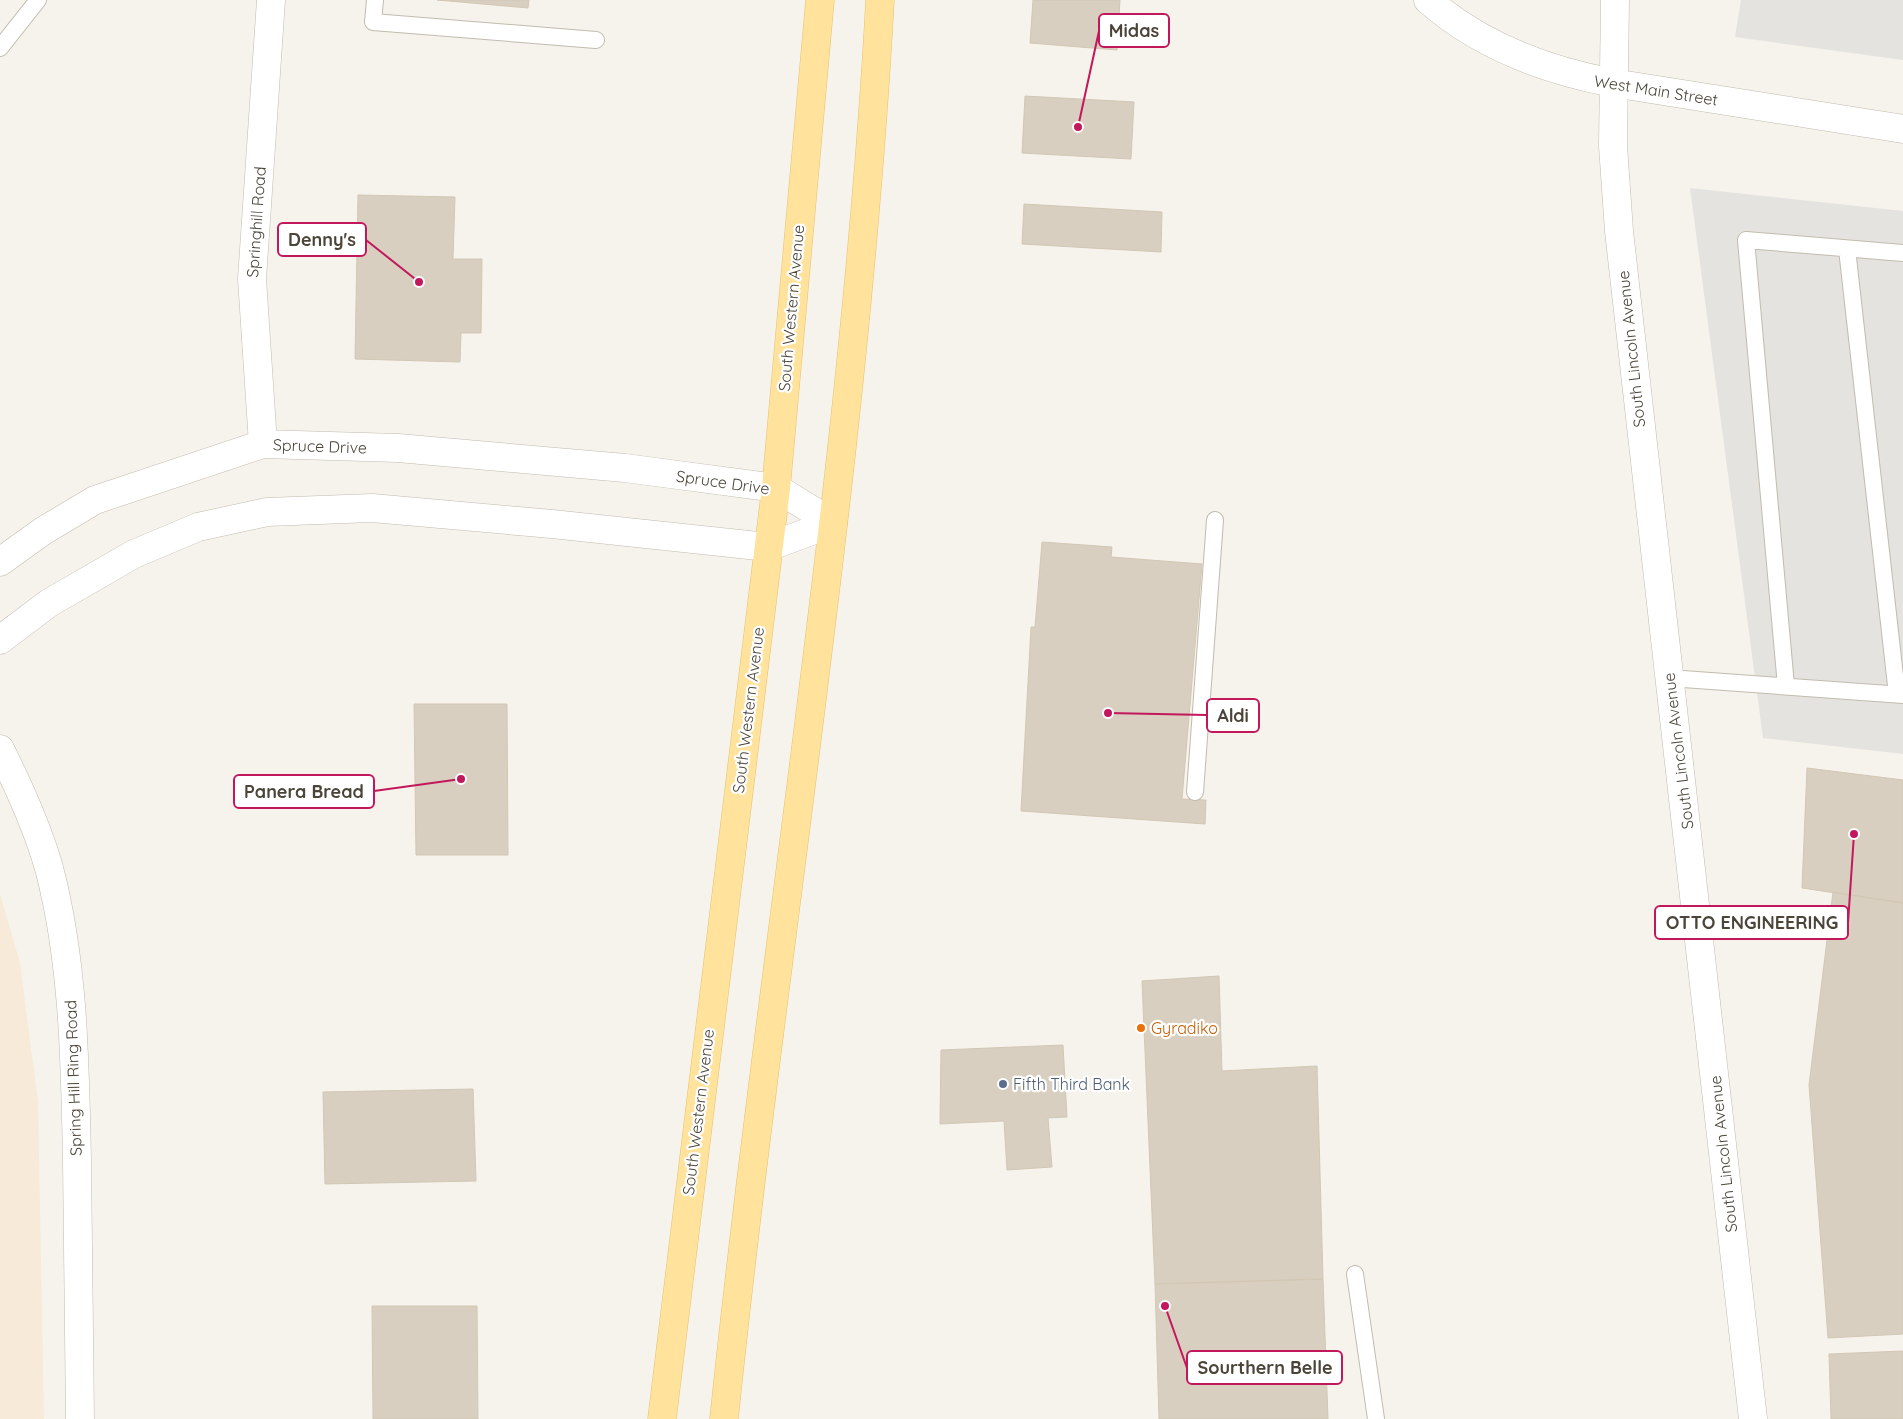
<svg xmlns="http://www.w3.org/2000/svg" width="1903" height="1419" viewBox="0 0 1903 1419" font-family="Quicksand,sans-serif">
<rect width="100%" height="100%" fill="#f6f3ec"/>
<!-- commercial -->
<path fill="#f7ead8" d="M0 894 20 963 38 1102 44 1419H0Z"/>
<!-- parking -->
<path fill="#e5e3e0" d="M1741 0H1903V60L1735 37Z
M1690 188 1903 211V754L1763 738Z"/>
<!-- building -->
<path fill="#d8cfc1" stroke="#d3c7b4" d="M437 0H529L528 8Z
M1033 0H1120L1117 50 1030 43Z
M1025 96 1134 102 1131 159 1022 153Z
M358 195 455 197 453 259H482L481 333H461L460 362 355 359Z
M1024 204 1162 212 1161 252 1022 244Z
M1042 542 1112 547 1111 557 1202 564 1182 799 1206 800 1205 824 1021 811 1031 627H1035Z
M414 704H507L508 855H416Z
M1807 768 1903 780V903L1802 888Z
M1833 892 1903 903V1334L1828 1338 1809 1085Z
M1219 976 1222 1071 1317 1066 1323 1279 1155 1284 1142 981Z
M1063 1045 1067 1117 1048 1118 1052 1167 1007 1170 1004 1121 940 1124 941 1050Z
M473 1089 476 1181 325 1184 323 1092Z
M1323 1279 1328 1419H1159L1155 1284Z
M372 1306H477L478 1419H373Z
M1903 1351V1419H1831L1829 1354Z"/>
<g fill="none" stroke-linecap="round" stroke-linejoin="round">
<!-- service casing -->
<g stroke="#c2bbae" stroke-width="18">
<path id="service" d="M375 0 373 22 596 40
M0 48 38 0
M1847 249 1897 694
M1669 678 1903 695
M1786 686 1746 240 1903 253
M1195 792 1215 520
M1355 1274 1376 1419"/>
</g>
<!-- minor casing -->
<g stroke="#c2bbae" stroke-width="29">
<path id="minor" d="M1615 0 1613 146 1619 231 1753 1419
M263 444 252 279 271 0
M0 562 43 531 95 500 263 444 398 448 625 468 776 488 833 523
M0 640 49 603 134 554 198 527 267 512 372 508 552 524 768 547 833 523
M0 749C19 787 37 826 49 868 74 963 75 1064 77 1161 78 1247 79 1333 80 1419"/>
</g>
<!-- tertiary casing -->
<g stroke="#c2bbae" stroke-width="29">
<path id="tertiary" d="M1428 0C1480 46 1545 70 1613 83L1903 129"/>
</g>
<!-- primary casing -->
<g stroke="#e6c16a" stroke-width="29">
<path id="primary" d="M662 1419 776 488 820 0
M724 1419C773 946 854 476 880 0"/>
</g>
<!-- service -->
<use href="#service" stroke="#fff" stroke-width="16"/>
<!-- minor -->
<use href="#minor" stroke="#fff" stroke-width="28"/>
<!-- tertiary -->
<use href="#tertiary" stroke="#fff" stroke-width="28"/>
<!-- primary -->
<use href="#primary" stroke="#ffe39c" stroke-width="28"/>
</g>
<!-- markers -->
<circle fill="#e8710a" stroke="#fff" stroke-width="2" cx="1141" cy="1028" r="5"/>
<circle fill="#5c6f8a" stroke="#fff" stroke-width="2" cx="1003" cy="1084" r="5"/>
<g text-anchor="middle" stroke-width="4.5" stroke-linejoin="round" paint-order="stroke">
<!-- street labels -->
<g font-size="16" fill="#4b4439" stroke="#fff">
<text transform="translate(1656 90) rotate(9)" y="6">West Main Street</text>
<text transform="translate(256 222) rotate(-86)" y="6">Springhill Road</text>
<text transform="translate(791 308) rotate(-85)" y="6">South Western Avenue</text>
<text transform="translate(1631 349) rotate(-96)" y="6">South Lincoln Avenue</text>
<text transform="translate(320 446) rotate(2)" y="6">Spruce Drive</text>
<text transform="translate(723 482) rotate(8)" y="6">Spruce Drive</text>
<text transform="translate(748 710) rotate(-83)" y="6">South Western Avenue</text>
<text transform="translate(1678 751) rotate(-97)" y="6">South Lincoln Avenue</text>
<text transform="translate(73 1078) rotate(-92)" y="6">Spring Hill Ring Road</text>
<text transform="translate(698 1112) rotate(-83)" y="6">South Western Avenue</text>
<text transform="translate(1723 1154) rotate(-96)" y="6">South Lincoln Avenue</text>
</g>
<!-- food labels -->
<g font-size="16" fill="#c56008" stroke="#fff" text-anchor="start">
<text x="1151" y="1034">Gyradiko</text>
</g>
<!-- service labels -->
<g font-size="16" fill="#4e5e75" stroke="#fff" text-anchor="start">
<text x="1013" y="1090">Fifth Third Bank</text>
</g>
</g>
<!-- callouts -->
<path fill="none" stroke="#c2185b" stroke-width="2" d="M1078 127L1099 31M419 282L366 240M1108 713L1207 715M461 779L374 791M1854 834L1848 923M1165 1306L1187 1368"/>
<g fill="#c2185b" stroke="#fff" stroke-width="2">
<circle cx="1078" cy="127" r="5"/>
<circle cx="419" cy="282" r="5"/>
<circle cx="1108" cy="713" r="5"/>
<circle cx="461" cy="779" r="5"/>
<circle cx="1854" cy="834" r="5"/>
<circle cx="1165" cy="1306" r="5"/>
</g>
<g fill="#fff" stroke="#c2185b" stroke-width="2">
<rect x="1099" y="14" width="70" height="33" rx="5"/>
<rect x="278" y="223" width="88" height="33" rx="5"/>
<rect x="1207" y="699" width="52" height="33" rx="5"/>
<rect x="234" y="775" width="140" height="33" rx="5"/>
<rect x="1655" y="906" width="193" height="33" rx="5"/>
<rect x="1187" y="1351" width="155" height="33" rx="5"/>
</g>
<g font-size="18" text-anchor="middle" font-weight="bold" fill="#4b4439">
<text x="1134" y="37">Midas</text>
<text x="322" y="246">Denny's</text>
<text x="1233" y="722">Aldi</text>
<text x="304" y="798">Panera Bread</text>
<text x="1752" y="929">OTTO ENGINEERING</text>
<text x="1265" y="1374">Sourthern Belle</text>
</g>
</svg>
